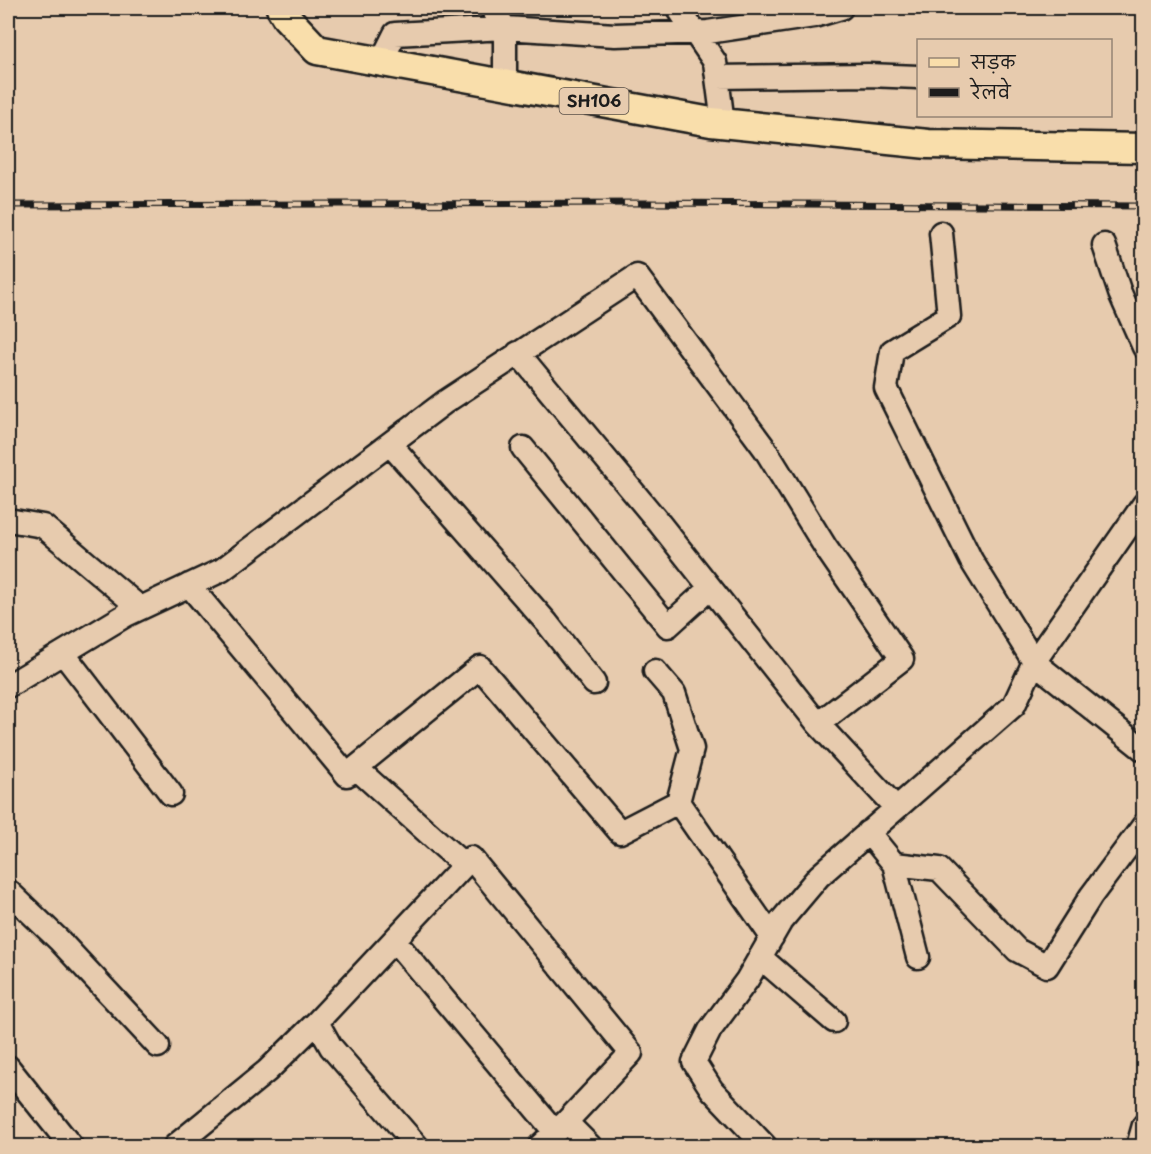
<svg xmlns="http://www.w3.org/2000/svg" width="1151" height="1154" viewBox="0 0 1151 1154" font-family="'Playpen Sans','Playpen Sans Deva',sans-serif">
<rect width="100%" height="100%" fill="#e7cbae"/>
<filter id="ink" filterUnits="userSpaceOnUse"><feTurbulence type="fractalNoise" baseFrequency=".0167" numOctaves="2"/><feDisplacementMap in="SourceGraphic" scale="12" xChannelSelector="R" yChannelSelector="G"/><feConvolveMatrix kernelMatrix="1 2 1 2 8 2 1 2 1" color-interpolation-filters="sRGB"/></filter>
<g filter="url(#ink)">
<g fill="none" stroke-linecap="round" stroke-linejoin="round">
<!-- minor casing -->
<g stroke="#1c1c1c" stroke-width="27">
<path id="minor" d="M492 8 505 28V85
M678 8 715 62 723 123
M381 62 395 34 505 28 615 35 708 32 814 16 841 8
M717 77 868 75 918 77
M941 233 949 316 892 351 886 388 971 560 1034 662 1144 750
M1104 245 1120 293 1144 347
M518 353 660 524 818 724 896 808
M390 444 547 623 594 683
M523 448 668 626 710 588
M8 520 43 526 140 608
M189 585 347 775 480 667 620 832 678 802
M63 653 171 794
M655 671 674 693 692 749 678 802 772 937
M8 686 126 615 222 570 445 402 637 276 765 449 826 548 902 659 818 724
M356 768 464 865
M868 832 894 864 918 957
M894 864 939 869 1017 950 1047 966 1091 896 1144 825
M8 891 59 940 158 1046
M394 940 555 1132
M760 957 834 1021
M317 1022 331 1047 417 1146
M8 1067 71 1146
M566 1122 590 1146
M175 1146 267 1071 317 1022 471 858 631 1053 566 1122 540 1146
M765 1146 712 1090 694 1062 710 1030 747 980 781 921 819 876 1014 705 1034 662 1144 504
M1138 1146 1144 1125"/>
</g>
<!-- major casing -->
<g stroke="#1c1c1c" stroke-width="33">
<path id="major" d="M281 8 287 18 317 50 711 122 928 144 1144 148"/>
</g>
<!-- minor -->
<use href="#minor" stroke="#e7cbae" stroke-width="22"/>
<!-- major -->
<use href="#major" stroke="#f9deab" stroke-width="28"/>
<!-- rail casing -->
<g stroke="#1c1c1c" stroke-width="7">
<path id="rail" d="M8 205 647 203 1144 206"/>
</g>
<!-- rail -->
<use href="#rail" stroke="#e7cbae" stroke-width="4.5" stroke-dasharray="14" stroke-linecap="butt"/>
</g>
</g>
<g text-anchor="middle" stroke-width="4.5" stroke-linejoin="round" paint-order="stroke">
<!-- shield labels -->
<rect fill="#e7cbae" stroke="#595048" stroke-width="1.5" x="559.5" y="88" width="69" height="26" rx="4.5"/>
<g font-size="16" font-weight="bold" fill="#1c1c1c">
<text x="594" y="107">SH106</text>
</g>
</g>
<!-- margin -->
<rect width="1151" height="1154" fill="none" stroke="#e7cbae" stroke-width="30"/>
<rect x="15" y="15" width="1121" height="1124" fill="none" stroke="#1c1c1c" stroke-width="2" filter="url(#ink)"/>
<!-- legend -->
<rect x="917" y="39" width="195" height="78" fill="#e7cbae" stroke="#968574" stroke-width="1.5"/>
<rect x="929" y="58" width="30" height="9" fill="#f9deab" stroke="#968574" stroke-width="1.5"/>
<text x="971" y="69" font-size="18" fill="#1c1c1c">सड़क</text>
<rect x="929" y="88" width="30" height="9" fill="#1c1c1c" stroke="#968574" stroke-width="1.5"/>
<text x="971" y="99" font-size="18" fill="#1c1c1c">रेलवे</text>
</svg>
